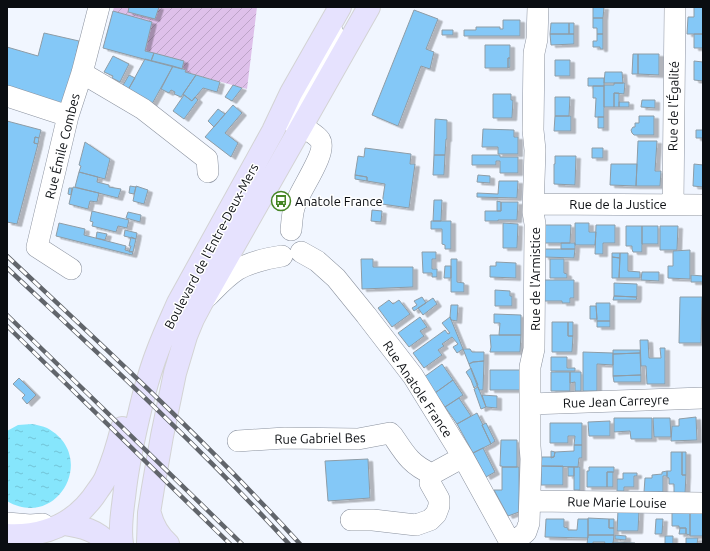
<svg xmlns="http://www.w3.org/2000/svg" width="710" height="551" viewBox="0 0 710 551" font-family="Ubuntu,sans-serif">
<defs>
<pattern id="garden-furrows" width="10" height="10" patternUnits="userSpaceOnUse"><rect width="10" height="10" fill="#dec0ea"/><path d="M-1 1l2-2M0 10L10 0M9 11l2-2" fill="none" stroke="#bda4c8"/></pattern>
<pattern id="water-ripples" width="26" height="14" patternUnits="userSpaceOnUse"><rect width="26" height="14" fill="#86e6fc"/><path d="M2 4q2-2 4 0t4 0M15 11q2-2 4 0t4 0" fill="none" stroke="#72c4d7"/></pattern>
<filter id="shadow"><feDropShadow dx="4.5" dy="2.5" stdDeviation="0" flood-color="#0004"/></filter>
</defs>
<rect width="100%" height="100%" fill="#f1f6ff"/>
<!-- garden -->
<path fill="url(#garden-furrows)" d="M114 7H257L247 89 185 72 186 70 103 48Z"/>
<!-- water -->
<path fill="url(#water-ripples)" d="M32 424C37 425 43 426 47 428 99 456 57 531 7 501V431L18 425Z"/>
<!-- building -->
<path fill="#84c8f7" stroke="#8e9ca6" filter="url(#shadow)" d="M129 7H159L155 19 128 12Z
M593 7H604L603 18H593Z
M694 7H703V34H687L688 17H694Z
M414 10 438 19 426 49 434 52 430 69 421 66 398 126 372 115Z
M113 11 152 22 145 51 154 53 151 61 103 48Z
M593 18H603V34H597V28H593Z
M503 20H520V36H464V30H476V27H500V29H503Z
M551 23H569V34H550Z
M569 23H574V34H569Z
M442 30H453V35H442Z
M44 33 79 41 67 99 63 105 7 87V47L38 56Z
M550 34H574V44L551 45Z
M597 34H603V49H600V47H593V41H597Z
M694 34H703V48H694Z
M485 45H510V58H508V68H485Z
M154 53 184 61 182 69 151 61Z
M633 54H638V74H632Z
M638 54H659V75L638 74Z
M113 56 129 64 120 82 112 78 113 76 104 72Z
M508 58H510V67L508 68Z
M145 59 173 66 152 104 128 90Z
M555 60H570V76H555Z
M694 61 703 62V81L694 80Z
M173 66 186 70 185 72 196 75 181 97 174 94 175 92 171 90 169 93 161 89Z
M605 72H622L623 83H604Z
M129 75 135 78 128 90 122 87Z
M196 75 220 82 217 92 203 88 192 101 183 94Z
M588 78H604V86H588Z
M614 83H625L624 94 614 93V107H604V85H614Z
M233 85 242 88 232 101 225 97Z
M593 86H604V117H595L596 98H593Z
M614 93H619V107H614Z
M493 94H511V100H513L512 118H493Z
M184 95 192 101 195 97 198 100 184 119 173 111Z
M555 97H570L569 116H555Z
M642 100H655V108L641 107Z
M619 102H629V107H619Z
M233 105 242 113 225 133 238 143 231 157 205 137Z
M218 109 225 114 214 127 208 121Z
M555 116H571V131H554Z
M639 116H654V135H634L632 133 631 130 633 127H635V123H639Z
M598 117H604V128H598Z
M435 119 447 120V139H446L445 155H434Z
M7 121 41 130 39 138 35 137 34 143 38 144 17 224 7 222Z
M483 129 514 130V137H518V154H498V147H482Z
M696 130H703V138H696Z
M35 137 39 138 38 144 34 143Z
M638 141H657L655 171H661L660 186H636Z
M85 142 110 159 105 179 79 172 81 166 79 165Z
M365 148 411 154 410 164H415L409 208 382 204 385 184 367 181V177L355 175 358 156 364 157Z
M592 148H603V158H592Z
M434 155H445L444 175H433Z
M472 155H500V157H518V173H500V161H496V165H472Z
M555 156H576L575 185 554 184V164H555Z
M611 164H637L636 186 610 185Z
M694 164 703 165V187L693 186Z
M79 172 98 177 97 182 109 185V187L121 189 118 198 75 187Z
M355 175 367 177V181L355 179Z
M478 175 490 176V183L477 182Z
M499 181H518L517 198 477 197V193L498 194Z
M130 186 136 187 134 194 129 193Z
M136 186 148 190 144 204 133 201Z
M73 187 99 193 97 202 90 201 88 209 69 204Z
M69 188H72L71 195 68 194Z
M434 200H442L441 221H433Z
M497 201 501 202V211H497Z
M501 202H518L517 220H498V221H485V211H501Z
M372 210 382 211 381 222 371 221Z
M92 211 129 220 127 228 118 226 116 232 92 226 93 222 90 221Z
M128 212 141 215 140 222 126 218Z
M431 221H451V249H445V245L442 244V229H431Z
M59 223 85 229 84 235 126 246 125 250 133 252 132 255 56 236Z
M503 223 518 224 517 248H503Z
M575 223H589V232H596L595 245H575Z
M544 225H571L570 243H544Z
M596 225H615V243H603V254H595Z
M626 226H642V252H633L632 249V246H626Z
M642 226H658V244H642Z
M660 226H678L677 250H660Z
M125 230 137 233 136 239 124 236Z
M97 232 107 234 105 240 96 238Z
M131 237 136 239 133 252H129L131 246H129Z
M561 243H575V249H561Z
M544 249H575L574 258 544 257Z
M690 250V279L668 278V266H673V251Z
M422 252H436V259H432V269H437V277H432V273H423Z
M612 253H620V258L612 257Z
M620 253H628V271L640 272V278H619Z
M612 257 620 258 619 278H612Z
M361 259H373V267H413V287L362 289Z
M451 259H457V282L464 283V292H451Z
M550 259H564V273L567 274V278H550Z
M496 262 516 263V278L490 277V266H496Z
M445 266H451V278H444Z
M642 272H659V281L641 280Z
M691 275 703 276V282H691Z
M544 280H574V298H570V303H562V301H543Z
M614 283 637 284V297L614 296Z
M495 290 510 291V296H512V306H495Z
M614 296 637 297 636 300H613Z
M422 297 426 303 414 311 412 308 417 305 414 301Z
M680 297H702L701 343H679Z
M433 298 437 304 423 315 418 308Z
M389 300 393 304 399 300 410 314 392 327 378 308Z
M596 303H610V321H597Z
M451 305H458L457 321 451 320 450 317Z
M590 306H596L597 319H590Z
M494 314 521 315V335H499L500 323H494Z
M420 317 427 327 420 331 424 336 409 347 398 333Z
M450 317 463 349 457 353 453 347 458 344 452 337 442 344 444 346 438 350 442 355 424 368 413 353 445 330 448 334 450 333 442 323Z
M597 321H610V327H597Z
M552 322H568V336H573L572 352H552Z
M568 322H573V336H568Z
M490 335H521L520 352H490L491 347Z
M640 340H648L649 358H661L660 348H665V384H647L646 366H641Z
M463 349H470L472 352H484V361L473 362 469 364Z
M613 350H640V353L613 354Z
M583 352 613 353V365L597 364V391H583Z
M640 353 641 375 613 376V354Z
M551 357H567V368H575V371H551Z
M484 361 483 390H479L469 364 473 362Z
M442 364 453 380 435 393 424 377Z
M471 368 478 385 474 388 471 380 466 372Z
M490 370H520V390H490Z
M551 372H570V391H551Z
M570 372H581V391H575V382L570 383Z
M641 375V382H614L613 376Z
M19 378 36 395 27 404 22 398 25 395 13 384Z
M453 380 463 395 445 407 435 393Z
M478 387 486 407 481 409 474 389Z
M482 395 497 396V408L486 407Z
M459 398 471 416 457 424 445 407Z
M477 413 483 425H482L491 444 473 453 457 424Z
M696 417 697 440 671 441 672 426H679V419Z
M614 418H652V439H631L630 431 614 432Z
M653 418H670L671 437H654Z
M610 421V436H589L588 422Z
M486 423 495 441 491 444 482 425Z
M550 423H582V445H574L575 436H568V443H550Z
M501 440H517V467H502V466H500Z
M574 445H582V458H579L578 467 541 466 542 457H554L555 452 574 451Z
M483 448 495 472 486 477 473 453Z
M551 451 555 452 554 457 551 458Z
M671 452H682V475H686L685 494H674V484H669V478L667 477V471H671Z
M682 452H686V475H682Z
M368 459 370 498 328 501 325 461Z
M541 466H563V485H541Z
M502 467H519V512L508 516 494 490H502Z
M568 467H574V476H568Z
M574 467H580V490H574Z
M589 467H614V472H607V487H587V471H589Z
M667 471V476H663V492H644L645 478H652V475L662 474V472Z
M607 472H613V487H607Z
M623 473H637V476H634V487H624V491H617V479H623Z
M618 510 639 511 638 531H617Z
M672 512H690V535L686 534V528H679V526H672Z
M690 512H703V536H690Z
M588 518 609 519V528H614V535H588Z
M546 519H564V527L568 528V530H577L578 519H588V538L545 537Z
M609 519H614V528H609Z
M656 519H663L662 534H655Z
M680 528H686V534H679Z
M588 535H614L613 544H604L605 542H593V544H587Z
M615 535 626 536V540L615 539Z
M665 536H673V544H665Z
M686 538H698L697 544H686Z
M613 542 635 543V544H613Z"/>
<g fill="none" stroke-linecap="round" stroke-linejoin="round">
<!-- minor casing -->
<g stroke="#8b929f" stroke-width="22">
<path id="minor" d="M82 73 143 109 207 159 208 172
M7 96 68 116
M280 116C289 120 315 132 320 140 328 153 298 192 294 208 292 215 292 222 291 230
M301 126 303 107 306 95 328 49 333 33
M534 204 703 205
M673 205 675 7
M301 252 317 261 336 278 366 315 413 376 463 457 511 544
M71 269 37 247 68 116 82 73 99 7
M208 296C217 287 226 277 237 270 248 263 269 258 282 256
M530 404 703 398
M238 441 285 438 358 439 390 433 393 436C405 454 411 465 432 474L463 457
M531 501 703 503
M351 520H373L416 525 430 520 436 514 439 506V499L430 483 432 474
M7 523 30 525 43 524
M510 542 520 537 526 532 529 523 531 459 530 446V367L534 349 535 224 533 212 535 150 533 130 534 53 537 39 538 7"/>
</g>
<!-- major casing -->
<g stroke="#d3d3d4" stroke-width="24">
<path id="major" d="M150 514C153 526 158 535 168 544
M64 524C83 527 96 530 109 544
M7 535C46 537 77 523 98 490 101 486 104 482 106 477 113 461 118 444 122 428
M122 544C119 526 123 508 125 489 129 457 136 426 144 394 148 379 152 365 158 350 164 334 171 319 178 303L273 131 291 93 340 7
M148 544 149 513 153 488 162 436 175 373 186 336 193 319 202 302 369 7"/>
</g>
<!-- minor -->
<use href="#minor" stroke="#fff" stroke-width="21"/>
<!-- major -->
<use href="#major" stroke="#e6e2fe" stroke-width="22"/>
<!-- rail casing -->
<g stroke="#61656b" stroke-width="4.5">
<path id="rail" d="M7 256C107 350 208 443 300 544
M7 268C103 358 200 447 289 544
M7 315 242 544
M7 326 230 544"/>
</g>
<!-- rail -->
<use href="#rail" stroke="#fff" stroke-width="3" stroke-dasharray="9" stroke-linecap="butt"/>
</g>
<!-- icons -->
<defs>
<g id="bus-ring" transform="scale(1)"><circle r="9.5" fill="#fff" stroke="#458525" stroke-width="1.5"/><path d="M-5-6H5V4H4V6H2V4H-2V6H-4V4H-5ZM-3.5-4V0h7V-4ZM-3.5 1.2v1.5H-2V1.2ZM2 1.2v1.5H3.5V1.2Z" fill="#458525"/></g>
</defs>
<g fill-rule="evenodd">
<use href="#bus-ring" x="281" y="201"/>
</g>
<g text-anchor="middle" stroke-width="3" stroke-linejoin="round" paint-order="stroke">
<!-- street labels -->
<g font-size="13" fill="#0a0d11" stroke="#fff">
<text transform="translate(673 106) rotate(-89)" y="5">Rue de l'Égalité</text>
<text transform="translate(62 146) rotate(-76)" y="5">Rue Émile Combes</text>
<text x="618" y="209">Rue de la Justice</text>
<text transform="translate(211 246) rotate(-62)" y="5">Boulevard de l'Entre-Deux-Mers</text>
<text transform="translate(535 279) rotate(-90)" y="5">Rue de l'Armistice</text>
<text transform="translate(418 389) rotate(56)" y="5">Rue Anatole France</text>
<text transform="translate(616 401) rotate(-2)" y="5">Rue Jean Carreyre</text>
<text transform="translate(320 438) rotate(-1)" y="5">Rue Gabriel Bes</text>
<text transform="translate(617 502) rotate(1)" y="5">Rue Marie Louise</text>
</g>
<!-- poi labels -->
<g font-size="13" fill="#0a0d11" stroke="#fff" text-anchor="start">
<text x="295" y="206">Anatole France</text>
</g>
</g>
<!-- border -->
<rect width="710" height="551" fill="none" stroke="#0a0d11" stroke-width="16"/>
</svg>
